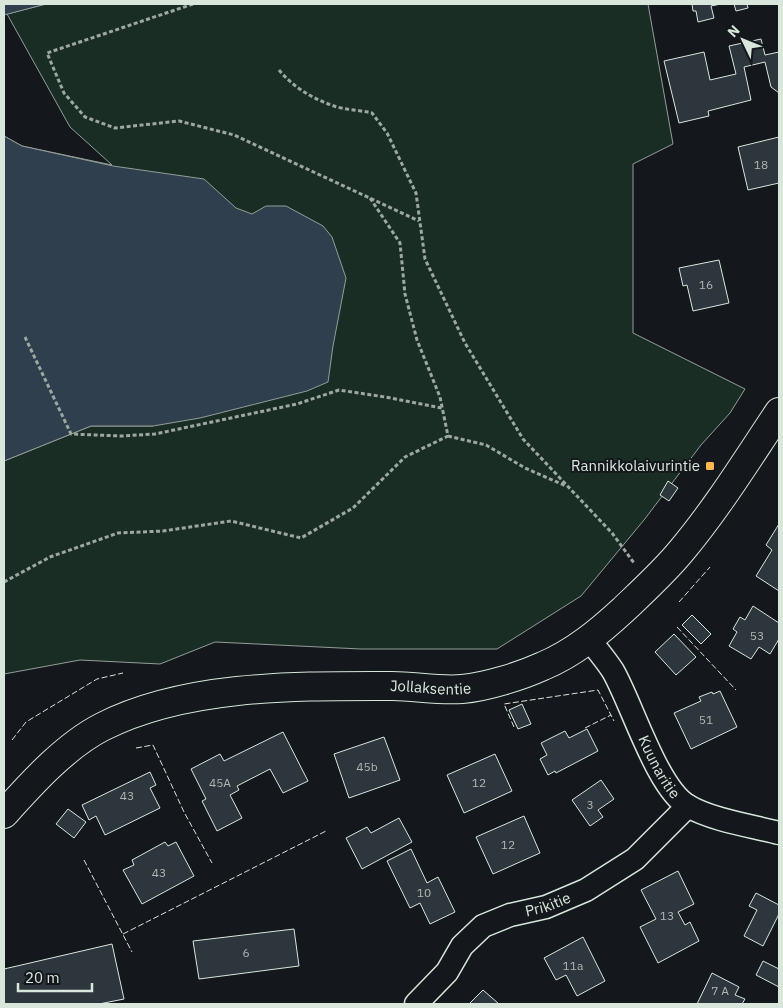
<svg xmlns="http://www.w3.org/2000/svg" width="783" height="1008" viewBox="0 0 783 1008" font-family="'IBM Plex Sans',sans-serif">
<rect width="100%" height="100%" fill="#14181c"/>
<!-- green -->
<path fill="#1a2d24" stroke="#939e99" d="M46 4H648L673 144 633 164V333L745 389 730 413 701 445 644 520 581 596 497 649H361L215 642 160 664 80 660 4 674V461L91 426H153L85 189 4 136 22 146 112 165 70 127 7 14Z"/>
<!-- water -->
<path fill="#2f3f4d" stroke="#939e99" d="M4 4H46L4 15Z
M4 136 22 146 113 166 204 179 236 208 252 214 266 206H286L323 226 332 237 346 278 333 346 328 382 307 391 200 418 153 426H91L4 461Z"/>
<!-- building -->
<path fill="#2c363c" stroke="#d8e6dc" d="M692 4H721L711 6 714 18 698 22 696 11H693Z
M734 4H747L748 8 736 11Z
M761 39 765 55 779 52V93L771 87 765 62 744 67 751 100 708 111 709 116 679 123 664 61 704 52 710 80 736 74 729 46Z
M779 137V183L748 190 738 147Z
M719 260 729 303 693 311 687 285 683 286 679 268Z
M668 481 678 488 669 501 660 495Z
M779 524V591L756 576 772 550 766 545Z
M753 606 779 623V639L770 654 759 647 751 659 729 646 737 632 733 629 740 617 745 620Z
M692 615 711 634 701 644 682 625Z
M674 634 696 657 676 675 655 652Z
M720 691 737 727 691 749 674 713 701 701 699 697 712 692 713 694Z
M522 704 531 724 518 729 509 710Z
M587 729 598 751 556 773 555 771 548 775 540 759 547 755 541 743 565 731 569 738Z
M283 732 308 781 283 793 270 769 237 786 239 790 230 795 242 818 217 831 202 801 206 799 191 769 220 754 224 761Z
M384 737 400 780 349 798 334 754Z
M495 754 512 791 464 813 447 775Z
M150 772 156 785 150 788 160 808 105 835 96 816 89 820 82 805Z
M601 780 614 799 598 810 603 817 590 826 572 800Z
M68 809 86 822 74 838 56 824Z
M524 816 540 853 493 874 476 837Z
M399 818 412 842 362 869 346 838 367 827 371 833Z
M165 842 168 846 176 842 194 876 142 904 123 870 134 865 132 860Z
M411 849 427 883 438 877 455 912 430 924 420 903 410 908 387 861Z
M678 871 694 904 678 912 685 925 690 922 699 941 658 963 640 927 656 919 641 890Z
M756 893 779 905V914L763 946 744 936 757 910 749 906Z
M294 929 299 966 199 979 193 941Z
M583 937 605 981 577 996 566 975 556 980 544 958Z
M112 944 124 999 99 1004H4V969Z
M763 961 779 969V987L756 975Z
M712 973 739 987 735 995 745 999 742 1004H697Z
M483 990 499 1004H469Z"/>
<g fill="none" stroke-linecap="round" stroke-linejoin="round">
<!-- street casing -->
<g stroke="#d8e6dc" stroke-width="25">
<g id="street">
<path id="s1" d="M590 640C597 650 606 660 613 671 632 704 657 788 688 806 712 820 752 826 779 833"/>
<path id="s2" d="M416 1004 447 972 462 946 483 926 510 915 546 907 586 890 635 859 688 806"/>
</g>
</g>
<!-- secondary casing -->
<g stroke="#d8e6dc" stroke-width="30">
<g id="secondary">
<path id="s3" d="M4 814C31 784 65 746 102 727 186 684 299 686 392 686 415 686 439 691 462 689 486 687 521 676 543 666 574 653 599 632 623 610 643 591 665 571 682 550 718 507 748 458 779 412"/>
</g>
</g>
<!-- path -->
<path stroke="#9da8a2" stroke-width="3" stroke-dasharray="4 2.5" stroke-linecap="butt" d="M193 4 47 53 64 93 85 117 115 128 179 121 234 135 419 221
M279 70C293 87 313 99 334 106 345 110 360 110 372 113L387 133 416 193 425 259 465 343 523 439 612 533 634 563
M25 337 71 434 122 436 155 434 297 404 339 390 385 397 442 408
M448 436 486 445 525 468 566 486
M4 582 50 557 118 533 163 531 231 521 301 538 353 508 405 457 448 436 440 397 417 340 405 294 400 243 370 198"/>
<!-- street -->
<use href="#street" stroke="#14181c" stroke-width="22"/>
<!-- secondary -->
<use href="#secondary" stroke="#14181c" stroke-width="28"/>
<!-- fence -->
<path stroke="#d8e6dc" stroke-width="1" stroke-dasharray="6 2.5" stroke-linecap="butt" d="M679 602 710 567
M677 627 736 690
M514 727 504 704 598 690 614 721
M585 728 611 715
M12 740 26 722 97 679 123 673
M136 748 153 745 184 812 212 863
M84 860 132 952
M123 934 326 831"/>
</g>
<!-- markers -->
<rect fill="#ffb74d" stroke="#14181c" stroke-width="2" x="705" y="461" width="10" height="10" rx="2.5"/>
<g text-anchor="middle" stroke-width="4" stroke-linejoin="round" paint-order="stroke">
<!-- number labels -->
<g font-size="12" fill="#adbab4">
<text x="761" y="169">18</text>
<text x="706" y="289">16</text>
<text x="757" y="640">53</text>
<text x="706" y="724">51</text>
<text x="367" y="771">45b</text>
<text x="220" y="787">45A</text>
<text x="479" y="787">12</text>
<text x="127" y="800">43</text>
<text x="590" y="809">3</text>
<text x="508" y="849">12</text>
<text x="159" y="877">43</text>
<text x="424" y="897">10</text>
<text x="667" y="920">13</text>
<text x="246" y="957">6</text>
<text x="573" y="970">11a</text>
<text x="720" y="995">7 A</text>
</g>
<!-- poi labels -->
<g font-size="15" fill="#d8e6dc" stroke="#14181c" text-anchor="end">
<text x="700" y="471">Rannikkolaivurintie</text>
</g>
<!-- street labels -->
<g font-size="15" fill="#d8e6dc" stroke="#14181c">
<text dy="5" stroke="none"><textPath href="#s3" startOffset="466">Jollaksentie</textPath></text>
<text dy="5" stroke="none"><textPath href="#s1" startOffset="145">Kuunaritie</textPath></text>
<text dy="5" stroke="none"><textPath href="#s2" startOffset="172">Prikitie</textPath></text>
</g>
</g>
<!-- border -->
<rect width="783" height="1008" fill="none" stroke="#d8e6dc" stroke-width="10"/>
<!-- north arrow -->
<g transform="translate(743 40) rotate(313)" stroke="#14181c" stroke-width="4" paint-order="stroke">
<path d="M0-4L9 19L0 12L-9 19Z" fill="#d8e6dc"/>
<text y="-8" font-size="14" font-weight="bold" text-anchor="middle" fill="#d8e6dc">N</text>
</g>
<!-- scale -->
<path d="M18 983v8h74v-8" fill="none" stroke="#d8e6dc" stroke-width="2.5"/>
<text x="25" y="983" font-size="15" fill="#d8e6dc" stroke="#14181c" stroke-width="4" paint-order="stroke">20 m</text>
</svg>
